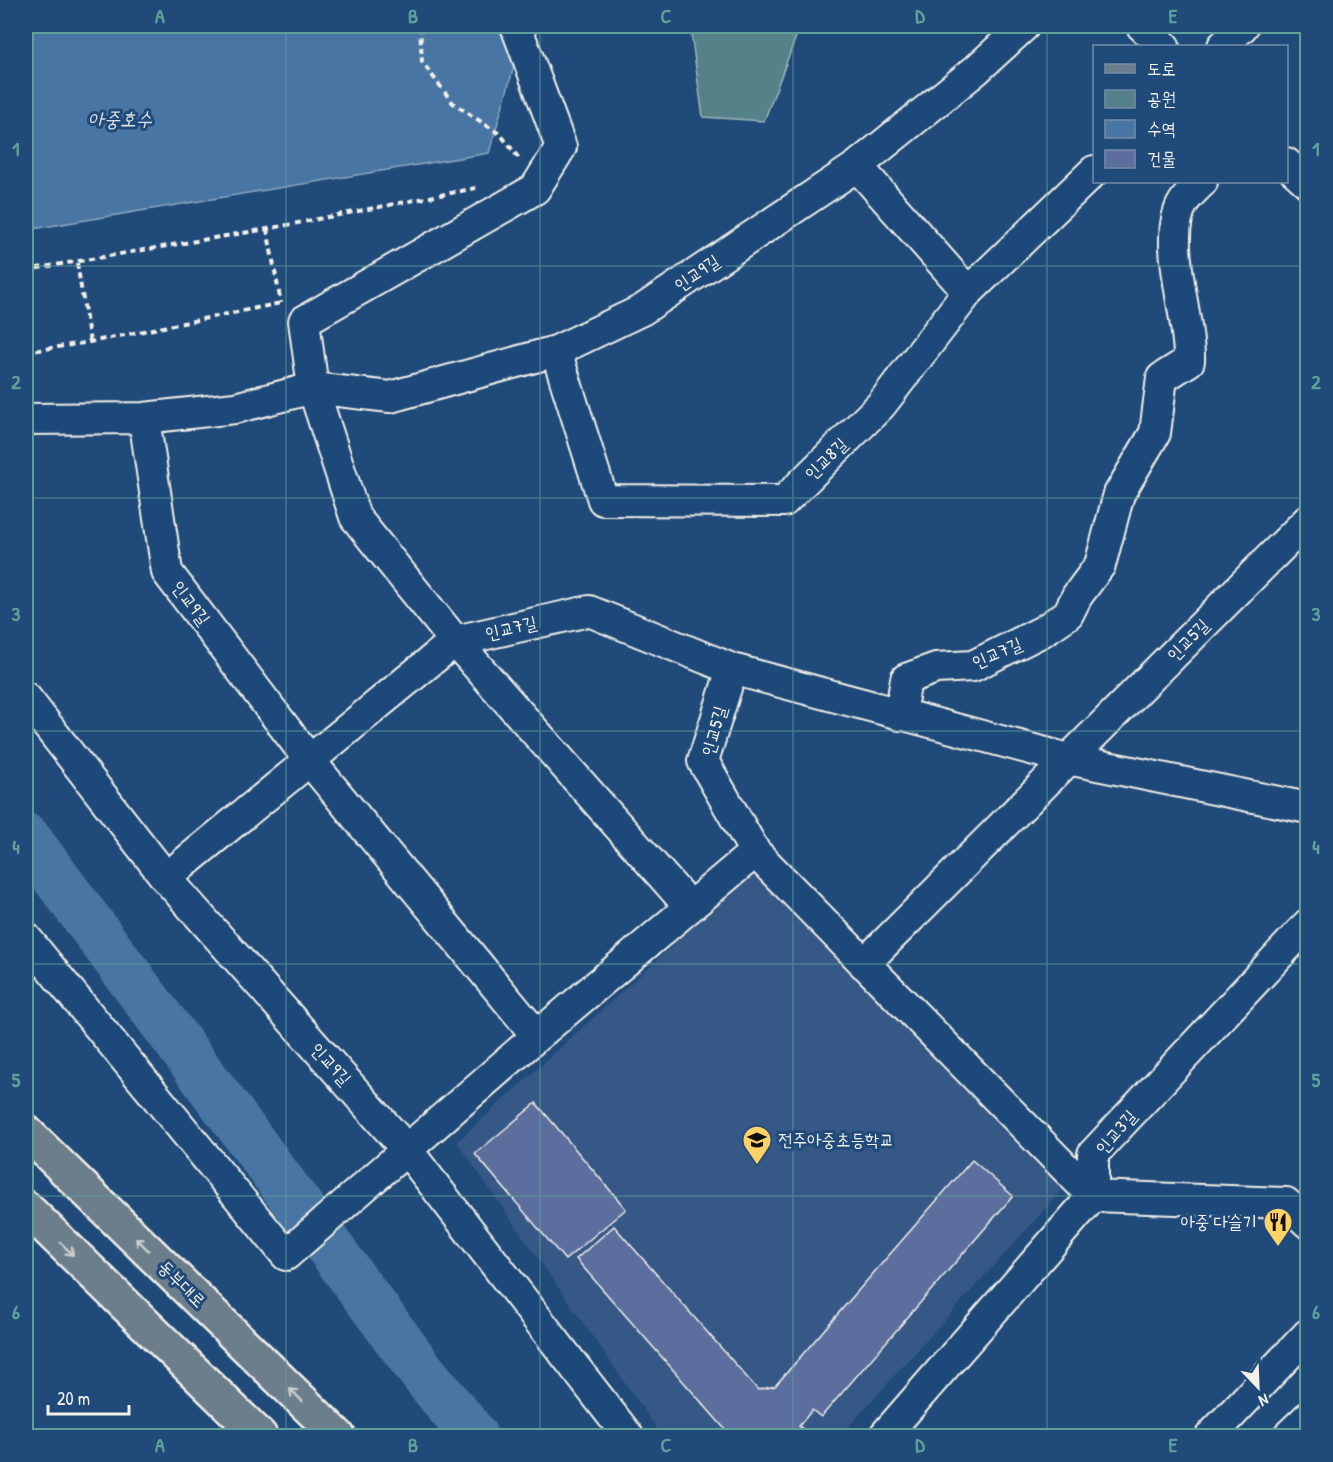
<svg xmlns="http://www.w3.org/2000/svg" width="1333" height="1462" viewBox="0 0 1333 1462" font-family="'Patrick Hand','Poor Story',sans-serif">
<rect width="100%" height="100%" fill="#1f4a7a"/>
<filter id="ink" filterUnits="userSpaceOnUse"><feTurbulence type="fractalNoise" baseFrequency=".0167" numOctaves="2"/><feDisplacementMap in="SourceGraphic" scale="12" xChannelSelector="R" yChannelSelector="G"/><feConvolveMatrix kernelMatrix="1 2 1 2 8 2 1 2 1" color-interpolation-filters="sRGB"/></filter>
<g filter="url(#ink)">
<!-- built -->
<path fill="#355887" d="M752 873 1064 1188 840 1436H662L457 1142Z"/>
<!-- green -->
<path fill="#548189" stroke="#a4b9b8" stroke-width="1.5" d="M690 26H798L799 29 764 121 703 117Z"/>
<!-- water -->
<path fill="#4975a4" stroke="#8da7bf" stroke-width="1.5" d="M26 26H507L517 56 489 153 26 230Z"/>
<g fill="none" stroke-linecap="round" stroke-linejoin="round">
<!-- river -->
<path stroke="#4975a4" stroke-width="48" d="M26 837 422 1372 474 1436"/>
</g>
<!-- building -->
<path fill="#5c6e9e" stroke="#f4f1e8" stroke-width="1.5" d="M536 1103 626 1209 565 1260 475 1154Z
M972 1160 1013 1196 821 1417 812 1410 799 1426 811 1436H731L576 1259 614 1226 758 1390 775 1386Z"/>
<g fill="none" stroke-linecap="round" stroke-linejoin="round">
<!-- minor casing -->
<g stroke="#f4f1e8" stroke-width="34">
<path id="minor" d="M516 26 561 147 535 189 304 321 313 388 355 517 455 641 689 906
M1142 26 1164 46
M1223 46 1243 26
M1286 163 1308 183
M857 166 968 292
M556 351 603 500 784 501 881 405 968 292 1094 171
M144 418 167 572 310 761 537 1036
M26 419 144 418 235 408 313 388 390 397 556 351 642 310 857 166 976 70 1024 26
M732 669 703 761 755 852 1093 1196 1286 1203 1308 1223
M26 698 166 878 407 1150 628 1436
M900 715 906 679 936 668 973 666 1043 631 1068 614 1077 596 1100 565 1119 494 1155 433 1162 378 1189 361C1191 320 1161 239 1183 203 1188 195 1196 188 1202 182
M166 878 455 641 589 611 732 669 1068 759 1308 808
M26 938 286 1255 537 1036 755 852
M864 964 1308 520
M884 1436 1093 1196V1154L1308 924
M1211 1436 1308 1334
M1288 1436 1308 1417"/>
</g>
<!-- major casing -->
<g stroke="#f4f1e8" stroke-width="38">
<path id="major" d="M26 1132 338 1436
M26 1208 260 1436"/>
</g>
<!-- path -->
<path stroke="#f4f1e8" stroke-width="4" stroke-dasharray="6 4.5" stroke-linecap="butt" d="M420 26 422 62 453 103 501 135 521 161
M267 229 281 303
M77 263 90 342
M26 270 267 229 476 188
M26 352 90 342 281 303"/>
<!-- minor -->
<use href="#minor" stroke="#1f4a7a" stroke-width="30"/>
<!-- major -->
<use href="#major" stroke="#6c7d8b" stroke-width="33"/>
</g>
<!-- one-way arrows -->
<defs><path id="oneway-shaft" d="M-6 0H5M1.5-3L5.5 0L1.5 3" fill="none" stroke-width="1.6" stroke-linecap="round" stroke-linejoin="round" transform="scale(1.5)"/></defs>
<g stroke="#cbcecc">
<use href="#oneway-shaft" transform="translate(142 1244) rotate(-135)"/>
<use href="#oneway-shaft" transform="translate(67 1249) rotate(45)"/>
<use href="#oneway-shaft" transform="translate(296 1395) rotate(-135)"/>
</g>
</g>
<!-- grid -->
<path fill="none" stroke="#5fa199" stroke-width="1.5" stroke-opacity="0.55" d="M286 26V1436M540 26V1436M793 26V1436M1047 26V1436M26 266H1308M26 498H1308M26 731H1308M26 964H1308M26 1196H1308"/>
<!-- icons -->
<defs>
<g id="school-pin" transform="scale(1.5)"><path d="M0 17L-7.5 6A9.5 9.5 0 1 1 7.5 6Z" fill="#ffd166" stroke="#1f4a7a"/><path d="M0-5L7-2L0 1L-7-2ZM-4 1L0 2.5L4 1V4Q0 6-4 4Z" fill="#111"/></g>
<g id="restaurant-pin" transform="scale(1.5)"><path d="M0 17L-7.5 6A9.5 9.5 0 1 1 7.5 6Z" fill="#ffd166" stroke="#1f4a7a"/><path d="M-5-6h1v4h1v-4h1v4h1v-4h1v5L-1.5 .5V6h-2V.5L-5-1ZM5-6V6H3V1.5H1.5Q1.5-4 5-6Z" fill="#111"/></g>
</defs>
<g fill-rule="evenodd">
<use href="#school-pin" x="757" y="1140"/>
<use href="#restaurant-pin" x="1278" y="1222"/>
</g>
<g text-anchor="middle" stroke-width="6" stroke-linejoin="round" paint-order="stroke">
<!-- street labels -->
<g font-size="18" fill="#f4f1e8" stroke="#1f4a7a">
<text transform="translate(697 273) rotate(-34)" y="6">인교9길</text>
<text transform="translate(826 459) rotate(-44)" y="6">인교8길</text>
<text transform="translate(191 603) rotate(53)" y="6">인교9길</text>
<text transform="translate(511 628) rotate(-13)" y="6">인교7길</text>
<text transform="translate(1188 640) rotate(-45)" y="6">인교5길</text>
<text transform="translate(997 653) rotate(-23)" y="6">인교7길</text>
<text transform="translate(714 731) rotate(-74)" y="6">인교5길</text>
<text transform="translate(331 1064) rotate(48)" y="6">인교9길</text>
<text transform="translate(1116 1132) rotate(-49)" y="6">인교3길</text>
<text transform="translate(182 1284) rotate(45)" y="6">동부대로</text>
</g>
<!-- poi labels -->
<g font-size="18" fill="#f4f1e8" stroke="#1f4a7a" text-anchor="start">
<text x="778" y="1146">전주아중초등학교</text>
<text x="1257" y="1228" text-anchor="end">아중 다슬기</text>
</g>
<!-- water labels -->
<g font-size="20" font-style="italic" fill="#dadede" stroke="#1f4a7a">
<text x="120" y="126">아중호수</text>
</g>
</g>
<!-- margin -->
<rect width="1333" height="1462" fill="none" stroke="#1f4a7a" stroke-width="66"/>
<!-- legend -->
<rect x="1093" y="45" width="195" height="138" fill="#1f4a7a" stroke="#748da6" stroke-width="1.5"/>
<rect x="1105" y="64" width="30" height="9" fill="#6c7d8b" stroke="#748da6" stroke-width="1.5"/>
<text x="1147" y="75" font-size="18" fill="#f4f1e8">도로</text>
<rect x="1105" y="90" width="30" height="18" fill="#548189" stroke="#748da6" stroke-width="1.5"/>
<text x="1147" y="105" font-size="18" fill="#f4f1e8">공원</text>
<rect x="1105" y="120" width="30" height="18" fill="#4975a4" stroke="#748da6" stroke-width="1.5"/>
<text x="1147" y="135" font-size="18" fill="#f4f1e8">수역</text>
<rect x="1105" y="150" width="30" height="18" fill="#5c6e9e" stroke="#748da6" stroke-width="1.5"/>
<text x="1147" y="165" font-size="18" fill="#f4f1e8">건물</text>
<!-- north arrow -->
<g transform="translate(1258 1387) rotate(157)" stroke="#1f4a7a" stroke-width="4.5" paint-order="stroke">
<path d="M0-4.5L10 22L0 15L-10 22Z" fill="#f4f1e8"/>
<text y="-9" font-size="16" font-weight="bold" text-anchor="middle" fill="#f4f1e8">N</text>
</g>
<!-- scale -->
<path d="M48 1405v9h81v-9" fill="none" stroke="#f4f1e8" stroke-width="3"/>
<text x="57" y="1405" font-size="18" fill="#f4f1e8" stroke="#1f4a7a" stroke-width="4.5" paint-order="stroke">20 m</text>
<rect x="33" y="33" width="1267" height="1396" fill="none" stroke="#5fa199" stroke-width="2"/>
<g font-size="20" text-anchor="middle" font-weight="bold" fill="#5fa199">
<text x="160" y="23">A</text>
<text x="413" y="23">B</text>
<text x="666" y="23">C</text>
<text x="920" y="23">D</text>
<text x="1173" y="23">E</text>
<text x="16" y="156">1</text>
<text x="1316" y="156">1</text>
<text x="16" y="389">2</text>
<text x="1316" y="389">2</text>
<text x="16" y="621">3</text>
<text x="1316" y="621">3</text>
<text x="16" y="854">4</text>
<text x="1316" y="854">4</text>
<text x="16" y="1087">5</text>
<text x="1316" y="1087">5</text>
<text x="16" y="1319">6</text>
<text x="1316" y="1319">6</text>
<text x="160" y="1452">A</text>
<text x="413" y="1452">B</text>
<text x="666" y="1452">C</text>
<text x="920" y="1452">D</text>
<text x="1173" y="1452">E</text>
</g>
</svg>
